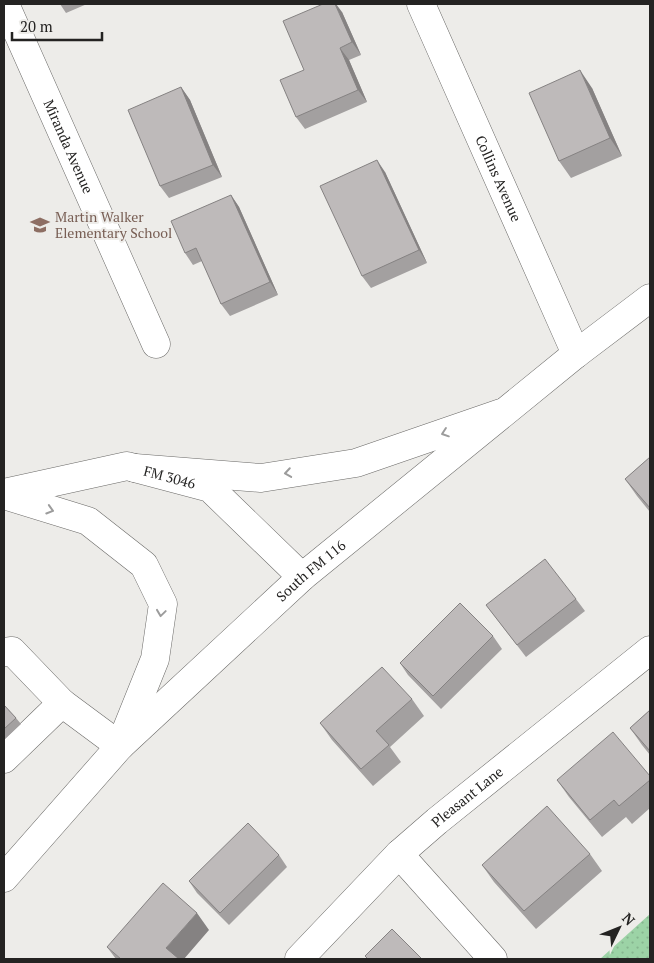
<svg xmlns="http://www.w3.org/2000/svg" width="654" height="963" viewBox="0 0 654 963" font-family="'PT Serif',serif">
<defs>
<pattern id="grass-dots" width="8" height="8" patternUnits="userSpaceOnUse" patternTransform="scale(1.25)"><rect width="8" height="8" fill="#9cd3a6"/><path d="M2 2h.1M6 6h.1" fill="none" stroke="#86b58f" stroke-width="1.8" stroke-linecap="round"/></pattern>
</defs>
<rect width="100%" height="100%" fill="#edece9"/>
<!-- grass -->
<path fill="url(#grass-dots)" d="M650 914V959H600Z"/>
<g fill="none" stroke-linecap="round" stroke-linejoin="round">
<!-- minor casing -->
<g stroke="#6a6967" stroke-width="29">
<g id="minor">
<path id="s1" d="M5 4 156 344"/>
<path id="s2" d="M421 4 576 354"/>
<path d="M135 468 261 478 356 463 501 413"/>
<path id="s3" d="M4 493 127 466 210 488 302 577"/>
<path d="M4 495 88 521 144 565 163 604 155 659 120 746 62 703 4 759"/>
<path d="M4 652 12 651 62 703"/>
<path d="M399 854 493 959"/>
<path id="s4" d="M299 959 399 854 437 821 650 650"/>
</g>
</g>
<!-- major casing -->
<g stroke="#6a6967" stroke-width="29">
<g id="major">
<path id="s5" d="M4 878 120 746 302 577 576 354 650 298"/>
</g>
</g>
<!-- minor -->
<use href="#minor" stroke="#fff" stroke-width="28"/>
<!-- major -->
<use href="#major" stroke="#fff" stroke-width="28"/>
</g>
<!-- wall -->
<path fill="#a3a0a0" d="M60 4H87L66 13Z
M342 12 361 55 349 60 367 102 305 129 296 117 304 70Z
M181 87 190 100 222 177 169 198 160 186Z
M592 88 622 156 571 178 559 161Z
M385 172 427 263 371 288 362 276Z
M231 195 239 207 278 295 230 316 221 304 202 261 193 265 185 253Z
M650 457V512L637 496 625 479Z
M576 599 585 611 526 657 486 605Z
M493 636 502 649 441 709 408 675 400 663Z
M412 699 424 716 390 747 401 762 373 786 332 740 320 723Z
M4 705 16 718 21 724 4 740Z
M650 710V755L642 745 630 728Z
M650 776V808L632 824 626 817 602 837 569 797 557 780Z
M590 854 602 871 536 929 494 882 482 865Z
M279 855 287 867 229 925 197 893 189 881Z
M107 947 121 959H116Z"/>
<!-- shaded-wall -->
<path fill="#858282" d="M335 4H336L342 12 361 55 352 42Z
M340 48 349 60 367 102 358 90Z
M580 70 592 88 622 156 610 138Z
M181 87 190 100 222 177 213 165Z
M377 160 385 172 427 263 419 250Z
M231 195 239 207 278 295 270 282Z
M197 913 209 930 184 959H174L166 948Z"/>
<!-- building -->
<path fill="#bebaba" stroke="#858282" d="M323 4H335L352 42 340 48 358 90 296 117 280 80 304 70 283 21Z
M580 70 610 138 559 161 529 93Z
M181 87 213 165 160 186 128 110Z
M377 160 419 250 362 276 320 186Z
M231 195 270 282 221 304 196 248 185 253 171 221Z
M650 457V508L625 479Z
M545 559 576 599 517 645 486 605Z
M460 603 493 636 433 696 400 663Z
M382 667 412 699 376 731 389 745 361 769 320 723Z
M4 705 16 718 4 729Z
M650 710V751L630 728Z
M613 732 650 776V780L619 806 614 800 590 820 557 780Z
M547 806 590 854 524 911 482 865Z
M248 823 279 855 220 913 189 881Z
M163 883 197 913 166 948 179 959H121L107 947Z
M392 929 422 959H368L365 956Z"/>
<!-- one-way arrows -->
<defs><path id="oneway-chevron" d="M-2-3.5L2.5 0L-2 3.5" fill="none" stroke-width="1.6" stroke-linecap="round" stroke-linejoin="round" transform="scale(1.25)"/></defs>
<g stroke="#9c9c9c">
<use href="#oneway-chevron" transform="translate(445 433) rotate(161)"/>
<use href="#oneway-chevron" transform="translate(288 473) rotate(171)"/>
<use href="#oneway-chevron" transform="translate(50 510) rotate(17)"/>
<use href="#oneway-chevron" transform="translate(161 613) rotate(98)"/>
</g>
<!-- icons -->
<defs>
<g id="school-bare" transform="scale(1.5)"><path d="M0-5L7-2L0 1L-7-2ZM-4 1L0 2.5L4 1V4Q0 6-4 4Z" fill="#8d6e63" stroke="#edece9" stroke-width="2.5" paint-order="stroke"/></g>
</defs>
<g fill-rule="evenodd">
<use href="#school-bare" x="40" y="225"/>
</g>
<g text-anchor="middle" stroke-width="4" stroke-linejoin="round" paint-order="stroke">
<!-- street labels -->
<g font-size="14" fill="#242322" stroke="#edece9">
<text dy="5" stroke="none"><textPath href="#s1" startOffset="156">Miranda Avenue</textPath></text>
<text dy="5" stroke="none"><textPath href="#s2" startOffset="191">Collins Avenue</textPath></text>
<text dy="5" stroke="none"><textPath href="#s3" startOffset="170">FM 3046</textPath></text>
<text dy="5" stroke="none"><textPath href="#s5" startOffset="435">South FM 116</textPath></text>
<text dy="5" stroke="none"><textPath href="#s4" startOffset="234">Pleasant Lane</textPath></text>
</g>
<!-- education labels -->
<g font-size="14" fill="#785e54" stroke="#edece9" text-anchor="start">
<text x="55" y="222">Martin Walker<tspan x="55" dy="16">Elementary School</tspan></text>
</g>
</g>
<!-- border -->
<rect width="654" height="963" fill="none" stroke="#242322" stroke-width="10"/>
<!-- north arrow -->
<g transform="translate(619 928) rotate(47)" stroke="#edece9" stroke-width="4" paint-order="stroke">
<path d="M0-4L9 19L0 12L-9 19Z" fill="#242322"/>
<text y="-8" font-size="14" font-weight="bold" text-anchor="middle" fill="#242322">N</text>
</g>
<!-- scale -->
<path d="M12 32v8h90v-8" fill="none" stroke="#242322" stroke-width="2.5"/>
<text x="20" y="32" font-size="15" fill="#242322" stroke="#edece9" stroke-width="4" paint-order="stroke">20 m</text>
</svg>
